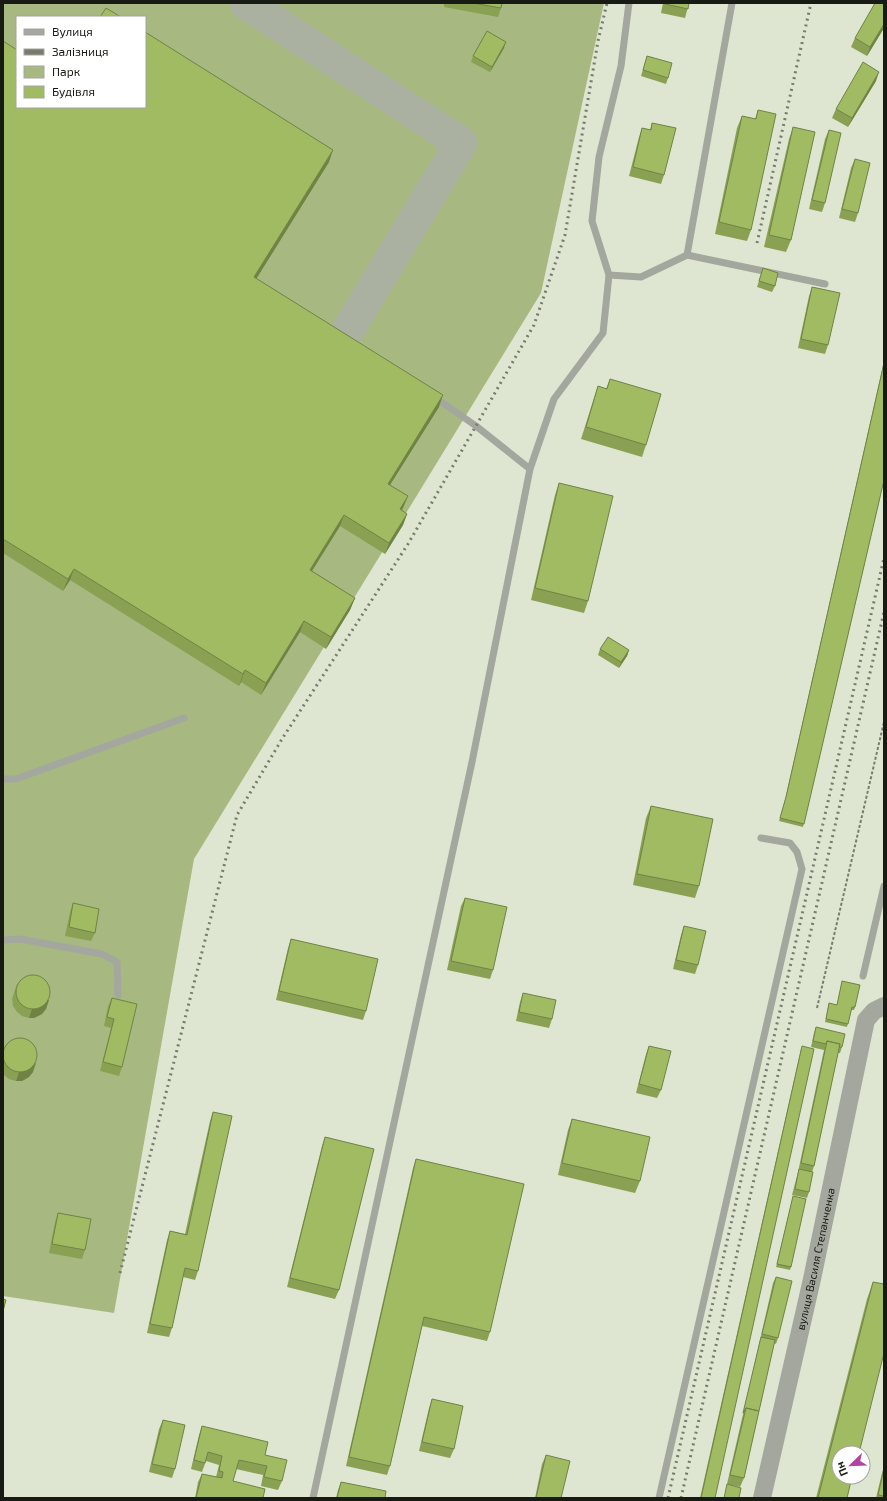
<svg xmlns="http://www.w3.org/2000/svg" width="887" height="1501" viewBox="0 0 887 1501" font-family="'Exo 2',sans-serif">
<rect width="100%" height="100%" fill="#dee6d1"/>
<!-- green -->
<path fill="#a7b980" fill-rule="evenodd" d="M3 3H604L541 293 194 859 114 1313 3 1296ZM17 17H145V107H17Z"/>
<g fill="none" stroke-linecap="round" stroke-linejoin="round">
<!-- taxiway -->
<path stroke="#aab1a0" stroke-width="33" d="M246 3 461 143 345 335"/>
<!-- path -->
<path stroke="#787e6f" stroke-width="2" stroke-dasharray="3 2" stroke-linecap="butt" d="M817 1008 884 722"/>
<!-- service -->
<path stroke="#a3a79e" stroke-width="7" d="M687 255 825 284
M609 275 641 277 687 255 732 3
M433 396 476 426 530 469
M3 779H16L184 718
M3 940 20 939 102 954 117 962 118 995
M863 976 884 886
M313 1498 472 762 530 469 554 399 603 333 609 275 592 221 599 157 621 66 629 3
M659 1498 802 869 797 852 790 843 761 838"/>
<!-- tertiary -->
<path stroke="#a3a79e" stroke-width="18" id="s1" d="M762 1498 812 1279 866 1020 874 1011 884 1006"/>
<!-- rail -->
<path stroke="#777c6e" stroke-width="3" stroke-dasharray="2 4" stroke-linecap="butt" d="M757 243 811 3
M120 1273 237 815 282 739 408 544 534 325 565 235 598 41 607 3
M668 1498 884 558
M681 1498 884 612"/>
</g>
<!-- wall -->
<path fill="#8aa154" d="M444 3H502L501 8 498 17 444 7Z
M663 3H689L685 18 661 13Z
M884 28 867 56 851 47 855 38Z
M3 41 17 107 329 162 256 279 439 407 390 485 408 496 402 510 407 514 403 525 385 554 340 526 312 571 355 598 350 610 326 649 300 632 261 695 241 682 239 686 70 580 63 591 3 553Z
M504 48 490 72 471 62 473 56Z
M647 56 668 78 666 84 641 76Z
M876 81 848 127 832 118 836 109Z
M758 110 751 230 747 241 715 234 737 128 742 116 755 119Z
M652 123 664 175 661 184 629 176 639 137 642 128 650 130Z
M793 127 791 240 786 252 764 247 789 139Z
M829 130 825 203 822 212 809 209 825 139Z
M855 159 858 213 855 222 839 218 851 168Z
M763 268 775 286 772 292 757 287Z
M812 287 828 345 825 354 798 348 809 296Z
M884 361V480L803 827 779 821 785 800Z
M610 379 646 445 642 457 581 439 594 398 598 386 606 389Z
M559 483 588 601 584 613 531 600 555 495Z
M600 649 629 650 627 656 619 668 598 655Z
M651 806 699 886 695 898 633 885 646 818Z
M465 898 493 970 490 979 447 970 461 906Z
M73 903 95 933 91 941 65 936 70 912Z
M684 926 698 965 695 974 673 969 681 935Z
M291 939 366 1011 363 1020 276 1000 288 948Z
M842 981 855 1007 854 1010H851L847 1027 825 1022 829 1003 837 1005Z
M17 984 49 1000 46 1009 42 1014 34 1018H29L22 1016 17 1012 13 1006 12 999Z
M523 993 552 1019 549 1028 516 1021 520 1002Z
M112 998 122 1067 119 1076 100 1071 111 1028 104 1026 108 1006Z
M816 1027 842 1047 840 1053H838L814 1166 812 1172 809 1192 807 1198 792 1195 798 1172 824 1050 811 1047 814 1033Z
M649 1046 661 1090 657 1098 636 1093 646 1054Z
M802 1046 715 1498H700L801 1049Z
M5 1047 33 1072 29 1077 22 1081H16L9 1079 4 1075 3 1074V1052Z
M213 1112 198 1271 195 1280 183 1277 172 1328 169 1337 147 1333 167 1240 170 1231 185 1234 210 1121Z
M572 1119 640 1181 635 1193 558 1175 568 1130Z
M325 1137 339 1290 335 1299 287 1287 322 1146Z
M416 1159 490 1332 487 1341 422 1326 390 1466 387 1475 346 1466 413 1168Z
M793 1196 791 1267 790 1270 776 1267Z
M58 1213 85 1250 82 1259 49 1253 55 1222Z
M776 1277 778 1338 776 1344 774 1343 744 1478 740 1487 727 1484 773 1283Z
M873 1282 847 1498H816L867 1299Z
M432 1399 454 1449 450 1458 419 1451 429 1408Z
M163 1420 175 1469 172 1478 149 1472 159 1429Z
M202 1426 265 1455 282 1481 278 1490 261 1486 263 1475 236 1469 233 1481 263 1498H195L198 1482 202 1474 216 1477 219 1465 206 1461 202 1472 191 1469 199 1435Z
M546 1455 561 1498H535L542 1464Z
M884 1467V1498H876L882 1473Z
M341 1482 385 1498H336L338 1490Z"/>
<!-- shaded-wall -->
<path fill="#708345" d="M884 24V28L867 56 870 47Z
M506 42 504 48 490 72 492 67Z
M879 72 876 81 848 127 852 118Z
M333 150 329 162 250 289 254 277Z
M443 395 439 407 383 496 388 484Z
M408 496 403 508 395 521 400 509Z
M407 514 403 525 385 554 389 543Z
M344 515 340 526 305 582 310 570Z
M74 569 70 580 63 591 68 579Z
M355 598 350 610 326 649 331 637Z
M304 621 300 632 261 695 266 683Z
M629 650 627 656 619 668 621 662Z
M245 670 241 682 239 686 243 674Z
M49 1000 46 1009 42 1014 34 1018H29L32 1009Z
M36 1063 33 1072 29 1077 22 1081H16L19 1072Z"/>
<!-- building -->
<path fill="#a0bb62" stroke="#708345" d="M473 3H502L501 8Z
M665 3H689L688 9 665 4Z
M875 3H884V24L870 47 855 38Z
M106 8 121 17H100Z
M487 31 506 42 492 67 473 56Z
M145 32 333 150 254 277 443 395 388 484 408 496 400 509 407 514 389 543 344 515 310 570 355 598 331 637 304 621 266 683 245 670 243 674 74 569 68 579 3 539V41L17 50V107H145Z
M647 56 672 63 668 78 643 70Z
M863 62 879 72 852 118 836 109Z
M758 110 776 114 751 230 719 222 742 116 756 119Z
M652 123 676 128 664 175 633 167 642 128 651 130Z
M793 127 815 132 791 240 769 235Z
M829 130 841 133 825 203 812 200Z
M855 159 870 163 858 213 842 209Z
M763 268 778 273 775 286 759 281Z
M812 287 840 293 828 345 801 339Z
M884 363V480L804 824 780 818 786 797Z
M610 379 661 394 646 445 586 427 598 386 607 389Z
M559 483 613 496 588 601 535 588Z
M608 637 629 650 621 662 600 649Z
M651 806 713 819 699 886 637 874Z
M465 898 507 907 493 970 451 961Z
M73 903 99 909 95 933 69 927Z
M684 926 706 931 698 965 676 960Z
M291 939 378 959 366 1011 279 991Z
M16 992a17 17 0 1 1 34 0a17 17 0 1 1-34 0Z
M842 981 860 985 855 1007H852L848 1024 826 1019 829 1003 837 1005Z
M523 993 556 1000 552 1019 519 1012Z
M112 998 137 1004 122 1067 103 1062 114 1019 107 1017Z
M816 1027 845 1034 842 1047H839L840 1044 827 1041 826 1044 813 1041Z
M3 1055a17 17 0 1 1 34 0a17 17 0 1 1-34 0Z
M827 1041 840 1044 814 1166 801 1163Z
M649 1046 671 1051 661 1090 639 1084Z
M802 1046 814 1049 715 1498H701Z
M213 1112 232 1116 198 1271 185 1268 172 1328 150 1324 170 1231 187 1235Z
M572 1119 650 1137 640 1181 562 1163Z
M325 1137 374 1149 339 1290 290 1278Z
M416 1159 524 1184 490 1332 424 1317 390 1466 349 1457Z
M799 1169 813 1172 809 1192 795 1189Z
M793 1196 806 1199 791 1267 777 1264Z
M58 1213 91 1219 85 1250 52 1244Z
M776 1277 792 1281 778 1338 762 1334Z
M873 1282 884 1284V1353L859 1453H839V1477H852L847 1498H818Z
M3 1299 6 1300 3 1311Z
M761 1337 775 1340 759 1411 746 1408 743 1413Z
M432 1399 463 1406 454 1449 422 1442Z
M746 1408 759 1411 744 1478 730 1475Z
M163 1420 185 1425 175 1469 152 1464Z
M202 1426 268 1442 265 1455 287 1460 282 1481 264 1477 267 1466 239 1460 233 1481 265 1489 263 1498H196L202 1474 222 1478 223 1472 219 1471 222 1456 208 1452 205 1463 194 1460Z
M546 1455 570 1461 561 1498H536Z
M884 1468V1496L878 1495Z
M341 1482 386 1491 385 1498H337Z
M727 1484 741 1488 739 1498H724Z"/>
<g text-anchor="middle" stroke-width="3" stroke-linejoin="round" paint-order="stroke">
<!-- street labels -->
<g font-size="11" fill="#181b13" stroke="#fff">
<text dy="4" stroke="none"><textPath href="#s1" startOffset="245">вулиця Василя Степанченка</textPath></text>
</g>
</g>
<!-- border -->
<rect width="887" height="1501" fill="none" stroke="#181b13" stroke-width="8"/>
<!-- legend -->
<rect x="16" y="16" width="130" height="92" fill="#ffffff" stroke="#a3a4a1"/>
<rect x="24" y="29" width="20" height="6" fill="#a3a79e" stroke="#a3a4a1"/>
<text x="52" y="36" font-size="12" fill="#181b13">Вулиця</text>
<rect x="24" y="49" width="20" height="6" fill="#777c6e" stroke="#a3a4a1"/>
<text x="52" y="56" font-size="12" fill="#181b13">Залізниця</text>
<rect x="24" y="66" width="20" height="12" fill="#a7b980" stroke="#a3a4a1"/>
<text x="52" y="76" font-size="12" fill="#181b13">Парк</text>
<rect x="24" y="86" width="20" height="12" fill="#a0bb62" stroke="#a3a4a1"/>
<text x="52" y="96" font-size="12" fill="#181b13">Будівля</text>
<!-- north arrow -->
<g transform="translate(851 1465) rotate(247)"><circle r="19" fill="#ffffff" stroke="#a3a4a1"/>
<path d="M0-3L7 15L0 10L-7 15Z" fill="#b144a3"/>
<text y="-6" font-size="11" font-weight="bold" text-anchor="middle" fill="#181b13">Пн</text>
</g>
</svg>
